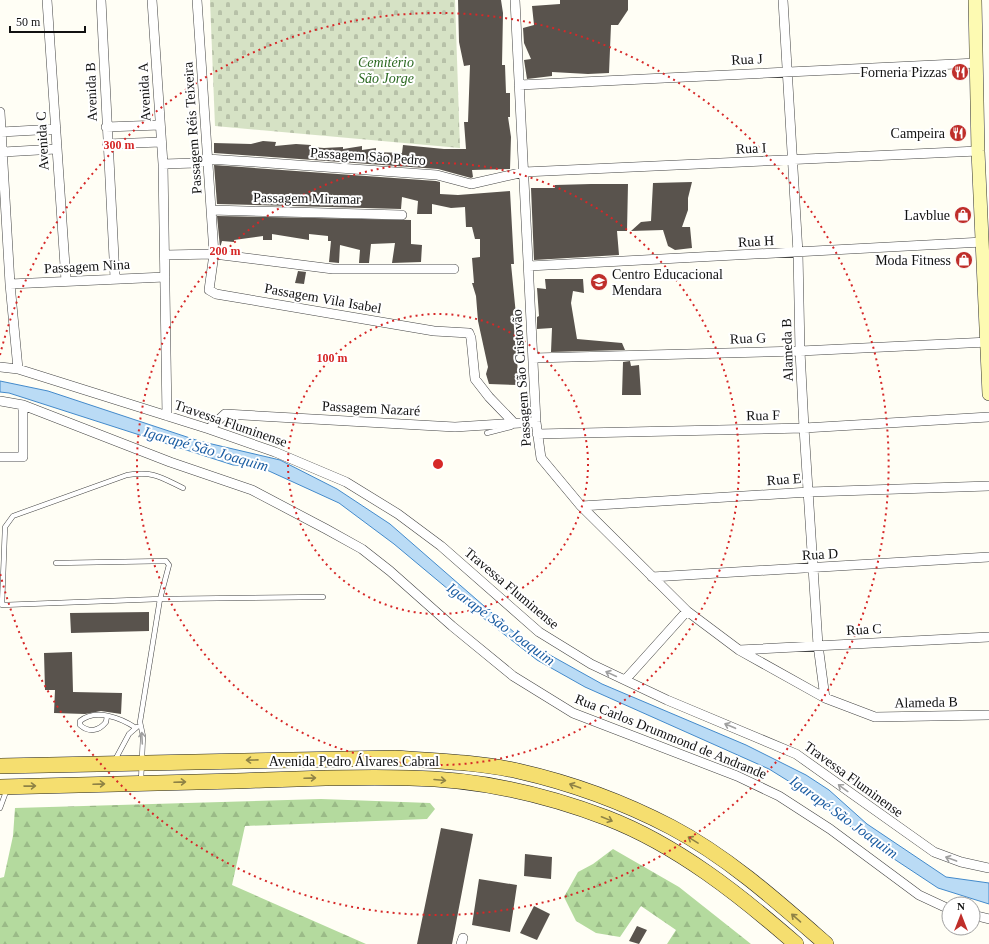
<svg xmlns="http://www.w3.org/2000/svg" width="989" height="944" viewBox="0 0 989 944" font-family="'Times New Roman',serif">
<defs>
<pattern id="forest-firs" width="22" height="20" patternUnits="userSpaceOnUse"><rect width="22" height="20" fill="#b4da9e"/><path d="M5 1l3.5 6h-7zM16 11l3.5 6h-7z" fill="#9aba87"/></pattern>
<pattern id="cemetery-stones" width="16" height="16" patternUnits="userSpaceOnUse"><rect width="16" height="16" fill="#d6e2c5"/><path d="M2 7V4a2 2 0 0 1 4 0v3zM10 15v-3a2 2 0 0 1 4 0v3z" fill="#b7c1a8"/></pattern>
</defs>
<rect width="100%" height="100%" fill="#fffef5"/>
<!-- forest -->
<path fill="url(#forest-firs)" d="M321 799 430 803 435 809 427 819 245 826 232 885 366 944H0V878L4 877 13 836 15 808Z
M613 849 679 887 751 944H667L676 930 641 906 620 937 596 933 576 921 564 897 578 872 593 864Z"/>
<!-- cemetery -->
<path fill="url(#cemetery-stones)" d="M210 0H455L460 148 215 126Z"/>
<!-- water -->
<path fill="#badbf5" stroke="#438acb" d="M0 381 48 391 199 441 280 460 337 489 390 524 523 640 602 684 746 745 806 775 829 790 867 824 946 877 989 883V904L938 888 882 851 806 792 769 769 585 687 537 660 473 610 394 544 339 503 258 466 233 465 9 393 0 392Z"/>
<!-- building -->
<path fill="#59534d" d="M458 0H501L503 13 502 65H505L506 93H510V117H508L511 137 510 169 472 170 473 177 471 178 438 169 214 153V143L251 144 263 141 276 142 275 146 296 144 311 145V147L324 148 343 147V149L362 146V150L376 148V152L402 153 403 145 444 149H466L464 122H468L470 65 464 66 459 42Z
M560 0H628V10L618 25H611L609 73 588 74 552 72V76L527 79 524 60 531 59 524 43 523 28 534 25 532 6 560 4Z
M214 165 436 181 440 182V194L458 195 510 191 514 264H511L516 315 518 385 489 384 486 374 488 367 478 321 476 296 472 283H474L472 258 480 257V239H475L472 227H466L465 207 451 208 432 204V214H417L418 201 402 197 401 209 217 204Z
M692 182 688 198V210L682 227H690L692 248 675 250 668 246 663 230 631 231 641 222 651 221 653 183Z
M591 184H628L627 231H617L619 255 534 260 531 188H555V185Z
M217 216 411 220V244L422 245 421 262 392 263 395 243 371 244 369 263H359L360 250 340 245 339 263 329 262 331 241H328V236L309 234V240L272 234V240H263V236L234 240V242L222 241 220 248Z
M298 271 306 272 304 284 295 283Z
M545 279H583L584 293 573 291 571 303 577 339 622 343 625 350 551 352 552 328 537 329V317L539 316 537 288 546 289Z
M630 361 631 366 639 365 641 395H622L623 362Z
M149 612V631L71 633 70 613Z
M72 652 73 692 122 693 121 714 101 711 85 714 54 713 55 690H45L44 653Z
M441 828 473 834 452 944H417Z
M525 854 552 857 551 879 524 876Z
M479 879 517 885 510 932 472 925Z
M534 906 550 914 537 940 520 933Z
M637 926 647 930 639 944 629 941Z"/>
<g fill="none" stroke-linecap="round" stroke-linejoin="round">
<!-- service casing -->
<g stroke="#444" stroke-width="5.5">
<path id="service" d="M487 433 511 427
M56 563 166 561 169 565 160 599 2 605 5 527 13 516 127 475C154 471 160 477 183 488
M107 716 106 722C99 731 89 733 80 725V721C96 708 121 718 136 728
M115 760 129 734 137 727
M141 781 143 736 140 722 160 599 323 597
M0 808 7 789"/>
</g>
<!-- minor casing -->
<g stroke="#444" stroke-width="10">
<path id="minor" d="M47 0 66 281
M101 0 115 278
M152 0 163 164 167 416
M197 0 214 254 209 290 216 294 434 331 469 333 471 338 475 379 489 397 514 423
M515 0 536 422 541 458 581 506 687 611 739 650 825 698 875 717 989 715
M783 0 798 253 800 351 804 428 818 645 825 698
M519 85 977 63
M0 112 10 284 18 369
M106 127 160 125
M1 132 56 129
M107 144 161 142
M3 152 56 149
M163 164 196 163 207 159 255 162 437 175 471 184 524 172 978 151
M211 210 402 215
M165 255 214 254 333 269H454
M529 266 983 242
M10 284 165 277
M533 358 800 351 989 342
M0 367 18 369 209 429 275 452 346 482 398 514 441 546 539 632 591 664 667 700 796 754 934 852 961 862 989 868
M0 401 23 405 170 462 252 490 326 529 362 549 390 571 452 626 513 676 573 713 737 776 779 796 830 829 919 895 949 909
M209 429 225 414 455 427 536 422
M537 434 804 428 989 417
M0 457H23V405
M581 506 809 492 989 486
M652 577 989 557
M739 650 989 637
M625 680 687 611
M973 915 989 919
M461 944 463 938"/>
</g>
<!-- secondary casing -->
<g stroke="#333" stroke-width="14">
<path id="secondary" d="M975 0 978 151 989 394"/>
</g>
<!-- primary casing -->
<g stroke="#222" stroke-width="16">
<path id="primary" d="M0 766 395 758C436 761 478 762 518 771 571 783 623 802 671 827 728 857 778 902 826 944
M0 787C79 785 158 783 236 781 294 779 352 776 410 778 477 779 544 794 607 818 677 845 740 895 796 944"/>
</g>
<!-- service -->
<use href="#service" stroke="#fff" stroke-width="4.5"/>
<!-- minor -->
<use href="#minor" stroke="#fff" stroke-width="9"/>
<!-- secondary -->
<use href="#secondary" stroke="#fdfab2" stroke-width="13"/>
<!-- primary -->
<use href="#primary" stroke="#f5de6f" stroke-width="15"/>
</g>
<!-- one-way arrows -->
<defs><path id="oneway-shaft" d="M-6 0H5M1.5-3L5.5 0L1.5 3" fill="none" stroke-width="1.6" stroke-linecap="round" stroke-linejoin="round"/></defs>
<g stroke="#a0a0a0">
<use href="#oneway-shaft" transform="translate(611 674) rotate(-155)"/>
<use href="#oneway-shaft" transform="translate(730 726) rotate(-157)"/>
<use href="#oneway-shaft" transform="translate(142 738) rotate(-93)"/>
<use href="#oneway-shaft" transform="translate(843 788) rotate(-144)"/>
<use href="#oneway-shaft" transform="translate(951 859) rotate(-160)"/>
</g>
<g stroke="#8e8245">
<use href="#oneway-shaft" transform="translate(252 760) rotate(179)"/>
<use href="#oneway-shaft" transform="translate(310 778) rotate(-2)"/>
<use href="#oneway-shaft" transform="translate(440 780) rotate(5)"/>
<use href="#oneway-shaft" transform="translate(180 782) rotate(-2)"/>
<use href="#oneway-shaft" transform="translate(99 784) rotate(-2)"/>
<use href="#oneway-shaft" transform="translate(30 786) rotate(-1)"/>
<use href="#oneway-shaft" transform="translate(575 786) rotate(-160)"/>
<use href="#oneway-shaft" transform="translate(607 819) rotate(22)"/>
<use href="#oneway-shaft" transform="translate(693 840) rotate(-148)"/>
<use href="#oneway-shaft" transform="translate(796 918) rotate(-139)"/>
</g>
<!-- distance rings -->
<g fill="none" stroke="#d62828" stroke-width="2" stroke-dasharray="2 4">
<circle cx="438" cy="464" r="150"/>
<circle cx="438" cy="464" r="301"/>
<path d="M0 355A451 451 0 1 1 0 573"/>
</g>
<!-- icons -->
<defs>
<g id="restaurant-disc" transform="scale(0.9)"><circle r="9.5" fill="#bf2e2a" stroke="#fff"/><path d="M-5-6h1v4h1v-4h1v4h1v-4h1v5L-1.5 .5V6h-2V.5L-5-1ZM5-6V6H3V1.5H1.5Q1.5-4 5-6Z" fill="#fff"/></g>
<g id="shop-disc" transform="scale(0.9)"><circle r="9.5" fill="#bf2e2a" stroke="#fff"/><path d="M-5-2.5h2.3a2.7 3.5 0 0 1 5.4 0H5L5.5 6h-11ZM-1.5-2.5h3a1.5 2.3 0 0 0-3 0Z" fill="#fff"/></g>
<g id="school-disc" transform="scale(0.9)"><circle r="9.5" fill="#bf2e2a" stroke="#fff"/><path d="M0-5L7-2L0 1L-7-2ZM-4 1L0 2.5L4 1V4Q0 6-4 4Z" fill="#fff"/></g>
</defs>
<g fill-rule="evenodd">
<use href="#restaurant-disc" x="960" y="72"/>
<use href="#restaurant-disc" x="958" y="133"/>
<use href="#shop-disc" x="963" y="215"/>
<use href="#shop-disc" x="964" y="260"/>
<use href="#school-disc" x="599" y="282"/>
</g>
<g text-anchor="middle" stroke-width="4" stroke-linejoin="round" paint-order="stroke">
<!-- street labels -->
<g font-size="14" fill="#111" stroke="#fff">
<text transform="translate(747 59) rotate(-3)" y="5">Rua J</text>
<text transform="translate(91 92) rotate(-92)" y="5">Avenida B</text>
<text transform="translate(144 92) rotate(-93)" y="5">Avenida A</text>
<text transform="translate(192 128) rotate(-94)" y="5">Passagem Réis Teixeira</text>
<text transform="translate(42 141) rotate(-93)" y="5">Avenida C</text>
<text transform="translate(751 148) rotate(-3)" y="5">Rua I</text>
<text transform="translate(368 156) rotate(4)" y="5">Passagem São Pedro</text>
<text transform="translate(307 198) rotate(1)" y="5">Passagem Miramar</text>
<text transform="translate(756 241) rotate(-3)" y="5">Rua H</text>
<text transform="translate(87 266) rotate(-3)" y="5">Passagem Nina</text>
<text transform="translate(323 298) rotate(10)" y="5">Passagem Vila Isabel</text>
<text transform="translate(748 338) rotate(-2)" y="5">Rua G</text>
<text transform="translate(787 350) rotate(-92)" y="5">Alameda B</text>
<text transform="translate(521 378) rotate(-94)" y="5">Passagem São Cristovão</text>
<text transform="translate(371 408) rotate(3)" y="5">Passagem Nazaré</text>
<text transform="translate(763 415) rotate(-1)" y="5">Rua F</text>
<text transform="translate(231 423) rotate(19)" y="5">Travessa Fluminense</text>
<text transform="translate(784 479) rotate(-4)" y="5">Rua E</text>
<text transform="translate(820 554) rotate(-3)" y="5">Rua D</text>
<text transform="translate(512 588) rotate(40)" y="5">Travessa Fluminense</text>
<text transform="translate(864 629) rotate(-3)" y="5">Rua C</text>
<text transform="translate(926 702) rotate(-1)" y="5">Alameda B</text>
<text transform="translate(671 736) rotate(22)" y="5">Rua Carlos Drummond de Andrande</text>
<text x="354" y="766">Avenida Pedro Álvares Cabral</text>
<text transform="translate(854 779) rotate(36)" y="5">Travessa Fluminense</text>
</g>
<!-- park labels -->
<g font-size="14" font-style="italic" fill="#2b6921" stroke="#fff">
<text x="386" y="67">Cemitério<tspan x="386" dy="16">São Jorge</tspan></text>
</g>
<!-- poi labels -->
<g font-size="14" fill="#111" stroke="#fff" text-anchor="end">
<text x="947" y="77">Forneria Pizzas</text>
<text x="945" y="138">Campeira</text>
<text x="950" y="220">Lavblue</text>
<text x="951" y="265">Moda Fitness</text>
<text x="612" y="279" text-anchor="start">Centro Educacional<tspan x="612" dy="16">Mendara</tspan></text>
</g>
<!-- water labels -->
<g font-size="15" font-style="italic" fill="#1b5da2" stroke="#fff">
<text transform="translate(206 449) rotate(16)" y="5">Igarapé São Joaquim</text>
<text transform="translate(501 624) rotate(36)" y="5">Igarapé São Joaquim</text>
<text transform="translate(844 817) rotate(36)" y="5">Igarapé São Joaquim</text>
</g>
</g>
<circle cx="438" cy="464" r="6" fill="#d62828" stroke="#fff" stroke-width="2"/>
<g font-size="12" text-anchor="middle" font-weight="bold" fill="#d62828" stroke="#fff" stroke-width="4" stroke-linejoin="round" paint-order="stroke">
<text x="119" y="149">300 m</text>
<text x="225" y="255">200 m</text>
<text x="332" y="362">100 m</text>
</g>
<!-- north arrow -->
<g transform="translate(961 916)"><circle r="19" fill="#ffffff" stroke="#a0a0a0"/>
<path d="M0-3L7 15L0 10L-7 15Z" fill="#bf2e2a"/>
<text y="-6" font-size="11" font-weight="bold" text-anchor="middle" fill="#111111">N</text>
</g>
<!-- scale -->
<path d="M10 26v6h75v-6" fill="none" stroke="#111111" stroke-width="2"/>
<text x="16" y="26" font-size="12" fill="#111111" stroke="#ffffff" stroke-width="3" paint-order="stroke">50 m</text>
</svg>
